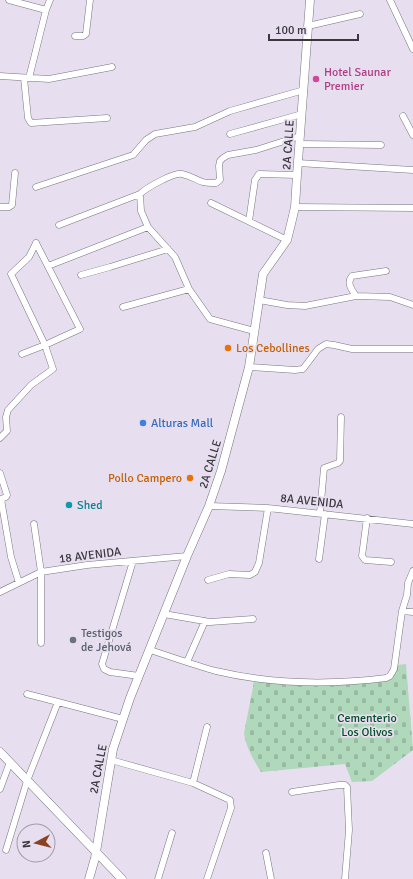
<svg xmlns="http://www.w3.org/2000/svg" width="413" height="879" viewBox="0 0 413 879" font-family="Signika,sans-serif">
<defs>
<pattern id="cemetery-stones" width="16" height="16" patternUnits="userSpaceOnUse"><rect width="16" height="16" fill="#b0d8bb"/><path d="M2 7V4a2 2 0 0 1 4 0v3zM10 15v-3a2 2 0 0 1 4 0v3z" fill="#98baa2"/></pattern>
</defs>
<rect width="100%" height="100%" fill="#e7dfef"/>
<!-- cemetery -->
<path fill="url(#cemetery-stones)" d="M406 664 413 750 372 781 352 782 345 764 261 772C253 759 246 747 244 733L255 677 341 683 391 677 397 665Z"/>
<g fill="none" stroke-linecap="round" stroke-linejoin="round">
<!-- street casing -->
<g stroke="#7a7381" stroke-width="7">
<path id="street" d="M9 0 46 10
M390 0 413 49
M308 26 360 14
M75 36H83L86 34 90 0
M0 76 49 79 112 67
M24 78 28 118 31 123 107 118
M29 78 46 10 50 0
M403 116 413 135
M230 134 302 114
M300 144 381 145
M298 163 413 170
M36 187 133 155 146 140 155 134 195 127 230 111 304 90
M140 194 141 211 148 227 175 257 189 289 210 319 254 331
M211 203 287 240
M0 207H9L12 205 15 173
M295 207 413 208
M249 221 255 180 259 174 297 175
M59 225 140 194C146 188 174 172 182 174 197 177 197 184 216 183L220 180 219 166 220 161 223 158 228 155 256 150 300 136
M48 266 148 227
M386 271 352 276C346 283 352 290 356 296L390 297 413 305
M81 275 110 267 168 249
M259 300 287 305 305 306 356 296
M123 307 189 289
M22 354 45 345 80 329 36 243
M249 367 295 370 303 369 318 349 326 344 334 345 352 349H413
M0 438 7 431 6 417 8 410 31 385 53 369 45 345 11 274 29 257 36 243
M0 473 7 495 6 497 1 499 11 557 19 583
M209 506 268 508 413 524
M320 513 324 468 338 463 340 461 341 417
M367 518 362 556 365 560 391 562
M34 524 41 572V643
M319 559 325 514
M133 561 102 664 104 669 110 672 139 676
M208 580 229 574 250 575 255 572 259 563 268 508
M0 592 41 572 87 565 187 556
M402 611 413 612
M164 614 210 622 253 619
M150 650C172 657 194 665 216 671 271 684 330 685 386 678L390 676 394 669 402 611 407 595 408 583 413 571
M187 662 205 621
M27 694 58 702
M111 760 193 783 230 800 231 808 207 879
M193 783 207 727
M0 789 10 762
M292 792 339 785H345L347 787 349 830 345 879
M6 850 27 781 58 702 123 719
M266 853 271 879
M158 879 172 833"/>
</g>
<!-- secondary casing -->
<g stroke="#7a7381" stroke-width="9">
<path id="secondary" d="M0 752 122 879
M89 879 95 858 113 749 130 698 187 556 209 506 221 471 249 367 263 274 287 240 291 224 295 207 297 175 310 0"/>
</g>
<!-- street -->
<use href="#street" stroke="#fff" stroke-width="6"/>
<!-- secondary -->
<use href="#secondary" stroke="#fff" stroke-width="8"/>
</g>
<!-- markers -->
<circle fill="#d1479c" stroke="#e7dfef" stroke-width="1.5" cx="316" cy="79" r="4"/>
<g fill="#e8710a" stroke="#e7dfef" stroke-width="1.5">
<circle cx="228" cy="348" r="4"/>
<circle cx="190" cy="478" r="4"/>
</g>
<circle fill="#3f7fe0" stroke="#e7dfef" stroke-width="1.5" cx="143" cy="423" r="4"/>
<circle fill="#0f9aa8" stroke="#e7dfef" stroke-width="1.5" cx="69" cy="505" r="4"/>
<circle fill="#6b7280" stroke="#e7dfef" stroke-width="1.5" cx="73" cy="640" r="4"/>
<g text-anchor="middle" stroke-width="3.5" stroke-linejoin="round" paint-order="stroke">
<!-- hotel labels -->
<g font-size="12" fill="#b23c85" stroke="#e7dfef" text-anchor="start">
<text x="324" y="76">Hotel Saunar<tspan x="324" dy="14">Premier</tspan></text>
</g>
<!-- street labels -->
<g font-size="12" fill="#3a373e" stroke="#e7dfef">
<text transform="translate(288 145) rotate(-86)" y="4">2A CALLE</text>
<text transform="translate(210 464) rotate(-73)" y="4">2A CALLE</text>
<text transform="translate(312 501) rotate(6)" y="4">8A AVENIDA</text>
<text transform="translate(90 555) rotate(-7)" y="4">18 AVENIDA</text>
<text transform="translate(98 769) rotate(-79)" y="4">2A CALLE</text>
</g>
<!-- food labels -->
<g font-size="12" fill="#c56008" stroke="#e7dfef" text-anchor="start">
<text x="236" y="352">Los Cebollines</text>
<text x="182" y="482" text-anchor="end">Pollo Campero</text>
</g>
<!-- shop labels -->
<g font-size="12" fill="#366cbe" stroke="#e7dfef" text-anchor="start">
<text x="151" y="427">Alturas Mall</text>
</g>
<!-- culture labels -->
<g font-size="12" fill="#0d838f" stroke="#e7dfef" text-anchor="start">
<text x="77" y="509">Shed</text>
</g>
<!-- worship labels -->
<g font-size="12" fill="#5b616d" stroke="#e7dfef" text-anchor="start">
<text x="81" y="637">Testigos<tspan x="81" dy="14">de Jehová</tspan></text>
</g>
<!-- park labels -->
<g font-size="12" fill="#004c26" stroke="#e7dfef">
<text x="367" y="722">Cementerio<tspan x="367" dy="14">Los Olivos</tspan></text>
</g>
</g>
<!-- north arrow -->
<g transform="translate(36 843) rotate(263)"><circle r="19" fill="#e7dfef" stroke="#a29ca8"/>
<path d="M0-3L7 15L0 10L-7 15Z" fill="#8a4322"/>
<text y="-6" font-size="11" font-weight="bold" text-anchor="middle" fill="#3a373e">N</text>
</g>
<!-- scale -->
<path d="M269 34v6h89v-6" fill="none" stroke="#3a373e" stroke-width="2"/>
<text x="275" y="34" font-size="12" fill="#3a373e" stroke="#e7dfef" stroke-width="3" paint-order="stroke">100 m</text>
</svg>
